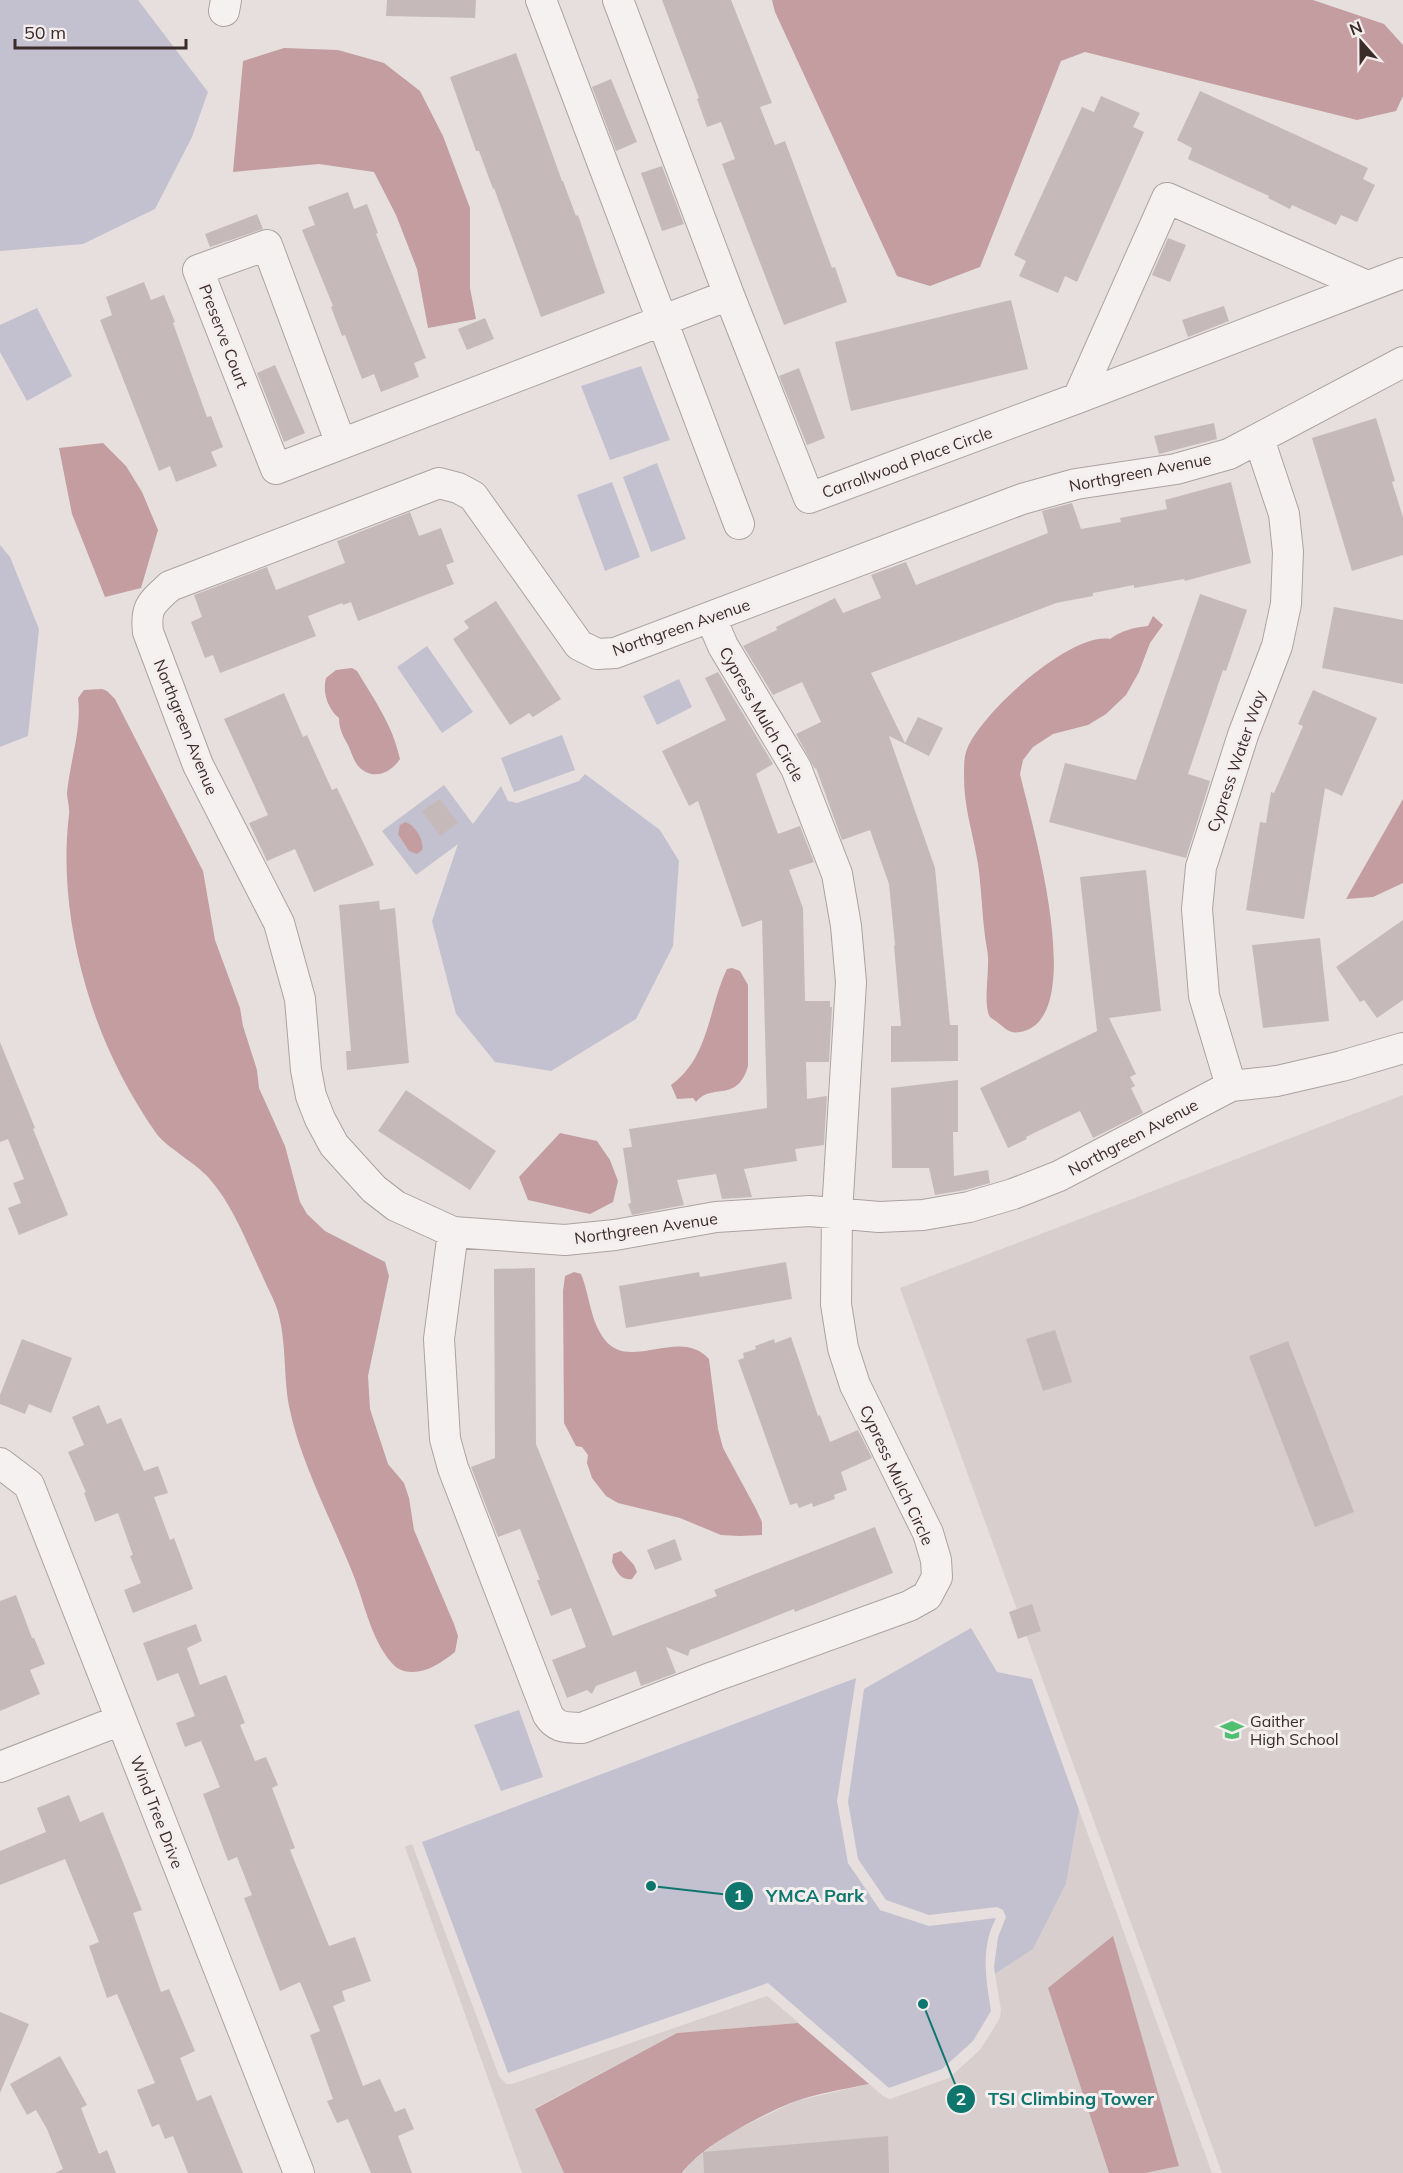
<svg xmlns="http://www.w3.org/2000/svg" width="1403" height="2173" viewBox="0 0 1403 2173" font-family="Mulish,sans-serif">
<rect width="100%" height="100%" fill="#e6dfde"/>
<!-- built -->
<path fill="#d7cecd" d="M1403 1095V2173H1222L900 1288Z
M1079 1810 1212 2173H1145L1179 2166 1048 1988 1109 2173H683L689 2163 730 2133 796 2101 869 2084 883 2096 890 2099 949 2078 980 2050 1000 2018 1001 2010 995 1974 1033 1949 1066 1884Z
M412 1844 499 2076 506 2084H512L767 1996 799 2023 677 2033 535 2108 564 2173H522L405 1847Z"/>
<!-- green -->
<path fill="#c3c1cf" d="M0 0H138L208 92 192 137 155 209 83 244 0 251Z
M37 308 72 376 27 401 0 352V325Z
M641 366 670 440 610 460 581 386Z
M657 463 686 539 651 552 623 477Z
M612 482 640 557 605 571 577 495Z
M0 545 10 557 39 629 28 736 0 747Z
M427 646 473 712 442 733 397 667Z
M679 679 692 707 657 725 643 696Z
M562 735 575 770 514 792 501 758Z
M585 774 660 830 679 861 673 946 636 1019 551 1071 495 1062 456 1014 432 921 458 844 416 875 382 831 444 785 473 824 501 786 508 801 517 803 579 781Z
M971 1628 997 1672 1032 1679 1079 1810 1066 1884 1033 1949 995 1974 994 1967 998 1937 1006 1917 1003 1910 997 1907 929 1915 886 1900 858 1859 848 1802 864 1689Z
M856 1678 837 1801 848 1863 880 1910 929 1926 996 1918C980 1949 986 1979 991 2011L973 2041 942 2069 889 2088 768 1983 508 2073 422 1842Z
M519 1710 543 1777 501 1791 474 1725Z"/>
<!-- water -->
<path fill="#c39d9f" d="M772 0H1313L1384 24 1403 45V96L1396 111 1357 120 1085 52 1061 61 980 267 930 286 897 276 775 12Z
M284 48 338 50 384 63 420 91 443 136 470 208V288L476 319 428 328 417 269 396 215 374 172 319 164 233 172 243 61Z
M103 443 126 466 142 492 158 530 141 588 105 597 72 514 59 448Z
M1153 616 1163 625 1150 643 1139 672 1126 695 1106 714 1088 725 1053 734 1033 747 1023 760 1020 774C1030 818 1091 1020 1020 1032 1009 1034 1005 1028 997 1022 995 1020 992 1019 990 1017 982 1004 991 967 987 949 982 921 982 892 978 864 973 832 964 809 964 775 964 767 964 759 966 752 977 716 1070 632 1110 639 1122 630 1133 628 1148 626Z
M352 668 357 671C374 699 393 726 400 759 391 773 373 781 359 767 354 762 351 751 348 745 343 736 339 729 339 718 328 709 322 692 326 678L336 670Z
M102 689 107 691 115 699 203 871 215 940 240 1008 243 1026 257 1070 259 1088 285 1146 300 1202 307 1214 325 1231 385 1262 389 1276 368 1376 370 1409 388 1464 404 1483 409 1498 414 1530 454 1624 458 1636 455 1652C441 1663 423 1676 404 1671 393 1668 387 1657 381 1648 367 1623 362 1595 351 1569 330 1517 300 1461 289 1406 283 1373 287 1337 276 1306 272 1295 266 1285 262 1275 246 1241 233 1205 208 1177 194 1162 166 1147 156 1133 126 1090 101 1040 86 987 70 932 62 872 69 815 70 807 67 800 67 793 70 761 82 729 78 698L84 690Z
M1403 799V883L1373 897 1346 899Z
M405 822C414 824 425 840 422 850L417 854 409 851 398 834 400 825Z
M732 968 740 971 748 985V1066C737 1104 712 1082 696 1102L693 1098 677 1099 671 1085C710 1057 708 1008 727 969Z
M560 1133 597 1141 610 1160 618 1181 613 1202 590 1214 528 1200 519 1177Z
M574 1272 581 1274C590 1296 590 1321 605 1340 630 1372 680 1326 709 1359L718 1429 723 1448 756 1509 762 1522V1535L739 1536 721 1535 680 1518 618 1503 606 1496 592 1478 587 1463 588 1455 582 1447 576 1446 564 1423 563 1291 565 1276Z
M621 1551 634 1565 637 1572 632 1579C621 1581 616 1571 612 1562L613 1554Z
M1113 1936 1179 2166 1145 2173H1109L1048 1988Z
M798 2023 869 2084C845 2089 818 2093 796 2101 766 2112 699 2147 682 2173H564L535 2109 677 2033Z"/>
<!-- building -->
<path fill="#c5bab9" d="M387 0H476L475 18 386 16Z
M662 0H731L772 103 760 107 775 145 785 141 832 268 835 267 847 302 784 325 722 164 735 159 721 122 707 127 697 99 699 98Z
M516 53 562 181H563L576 216 578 215 605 293 541 317 494 188 493 189 479 151H476L450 77Z
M611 79 637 142 616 151 592 87Z
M1200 91 1368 168 1363 179 1375 185 1357 222 1341 215 1336 225 1292 205 1290 209 1268 198 1269 196 1188 159 1192 148 1177 140Z
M1101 96 1140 113 1133 127 1144 132 1077 282 1065 276 1058 293 1019 276 1026 261 1014 255 1082 107 1094 112Z
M662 166 684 224 662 231 641 173Z
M348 192 354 209 367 204 378 233 376 234 426 358 414 363 419 377 381 392 374 374 362 379 345 335 342 336 331 307 333 306 302 230 315 225 308 207Z
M257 214 263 229 210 247 205 234Z
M1168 238 1186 245 1170 282 1152 275Z
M144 282 151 300 164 295 175 322 173 323 207 417 211 416 223 447 211 452 217 466 176 482 170 466 159 471 100 320 112 315 106 297Z
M1011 300 1028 369 851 411 835 342Z
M1224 306 1229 321 1188 337 1182 320Z
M485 318 494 339 467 350 458 329Z
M275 365 305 433 284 442 257 373Z
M799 368 825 438 807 445 779 376Z
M1376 418 1395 481 1392 482 1403 517V555L1352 571 1312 438Z
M1214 423 1217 439 1159 454 1154 436Z
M1231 482 1251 563 1185 581 1184 579 1134 588V585L1093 593V596L1056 603 871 673 905 743 918 717 943 728 929 756 889 736 935 868 950 1025H958V1061L891 1062V1026H901L894 946 895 945 889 884 870 830 842 840 816 768 815 769 796 734 821 722 802 682 773 695 743 646 777 630 776 627 835 598 843 613 881 598 871 575 906 562 916 585 1048 533 1042 511 1072 503 1081 529 1121 522 1120 518 1167 509 1165 500Z
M410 512 419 536 441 528 454 562 446 565 454 584 358 621 351 602 343 605 342 603 308 616 316 636 220 673 213 655 205 658 191 622 202 617 194 595 267 567 276 590 345 563 337 541Z
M1200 594 1247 610 1226 671 1223 670 1188 774 1210 781 1186 858 1049 822 1065 763 1136 780Z
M496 601 561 699 533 717 529 713 510 725 453 639 469 628 464 621Z
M1334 607 1403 620V684L1322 668Z
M718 672 773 764 756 774 778 834 800 826 814 862 789 870 803 908 805 1001H830V1007H832L829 1062H806L807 1099 827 1096 824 1145 795 1149 797 1161 744 1169 752 1197 722 1199 716 1174 677 1180 684 1205 632 1215 628 1204 631 1203 623 1148 632 1147 629 1129 767 1108 762 920 742 927 698 801 689 806 662 751 726 720 705 678Z
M1313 690 1377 718 1342 796 1325 788 1304 919 1246 910 1260 822 1266 823 1271 792 1274 793 1303 726 1298 724Z
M284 693 303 737 307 735 332 790 337 788 374 865 314 892 295 849 267 861 249 823 268 815 224 719Z
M440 799 458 823 440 836 422 811Z
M1146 870 1161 1011 1109 1018 1136 1074 1130 1077 1135 1086 1131 1088 1143 1113 1093 1138 1080 1111 1036 1132 1026 1137 1027 1139 1008 1148 980 1088 1097 1031 1080 877Z
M379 901 380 910 395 908 409 1063 347 1070 346 1051H351L339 905Z
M1403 920V1000L1377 1018 1364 1000 1360 1002 1336 967Z
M1320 938 1329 1021 1263 1028 1252 945Z
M0 1042 35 1128 33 1129 68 1215 19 1235 8 1208 21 1203 13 1183 24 1179 8 1139 0 1142Z
M958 1080V1132H953L954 1176 988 1170 990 1183 965 1190 935 1195 929 1168H892L891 1088Z
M406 1090 496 1151 470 1190 378 1131Z
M786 1262 792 1299 626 1328 619 1286 699 1272 700 1277Z
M535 1268 536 1444 613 1636 717 1596 714 1590 875 1527 893 1573 795 1612 794 1609 711 1642 690 1650 688 1656 666 1647 676 1673 641 1686 636 1671 596 1686 592 1694 587 1690 567 1698 552 1660 586 1647 571 1608 551 1616 537 1580H540L520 1529 498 1537 471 1467 495 1458 494 1269Z
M1055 1330 1072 1382 1043 1391 1026 1339Z
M791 1337 818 1416 820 1415 830 1442 858 1430 872 1458 841 1472 847 1490 834 1495 835 1499 813 1507 812 1503 799 1508 797 1503 790 1505 738 1360 744 1358 743 1353 756 1349 755 1346 774 1339 775 1343Z
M22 1339 72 1358 51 1413 29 1404 25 1414 0 1404V1395Z
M1288 1341 1354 1512 1315 1527 1249 1356Z
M99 1405 107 1424 121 1418 144 1471 158 1466 168 1493 154 1497 170 1540 174 1538 193 1589 133 1613 124 1590 141 1583 130 1556 133 1555 118 1513 95 1522 84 1493 86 1492 68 1452 84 1445 72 1417Z
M675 1539 682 1560 655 1570 647 1550Z
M16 1595 32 1638H34L45 1664 30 1670 40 1694 0 1711V1601Z
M1032 1604 1041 1631 1018 1639 1009 1612Z
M196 1624 202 1641 187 1648 200 1685 226 1675 245 1723 240 1725 255 1761 266 1757 278 1785 272 1788 295 1848 290 1850 329 1946 355 1937 371 1981 342 1991 345 2001 333 2006 363 2086 380 2079 395 2112 405 2108 414 2129 398 2136 412 2173H371L348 2119 337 2123 327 2101 333 2099 310 2035 320 2031 300 1982 280 1991 244 1898 252 1895 237 1857 228 1861 203 1794 220 1787 201 1741 185 1747 176 1723 195 1716 178 1673 157 1681 143 1643Z
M69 1795 80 1822 103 1812 142 1910 133 1913 161 1992 169 1989 195 2051 180 2058 197 2101 211 2095 243 2173H188L173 2136 165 2139 159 2124 152 2127 137 2090 155 2083 117 1994 107 1998 89 1946 99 1942 65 1859 0 1885V1851L46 1832 37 1808Z
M0 2012 29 2024 0 2093Z
M60 2056 87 2105 81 2108 99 2154 107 2150 116 2173H55L63 2169 47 2129 36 2110 27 2115 10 2084Z
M888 2136 889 2173H704L703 2152Z"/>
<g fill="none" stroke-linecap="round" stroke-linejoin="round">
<!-- minor casing -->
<g stroke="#aca2a0" stroke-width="32">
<path id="minor" d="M541 0 739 524
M618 0 729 295 809 498 1078 398 1403 273
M224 11 226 0
M1403 362 1229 454 1176 469 1076 484 1022 499 615 653 597 654 579 645 473 496 458 488 439 483 170 586C152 603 145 606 148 632L198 765 279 923 300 999 306 1070 311 1096 320 1119 334 1145 374 1189 396 1206 453 1232 565 1240 615 1235 716 1217 810 1211 879 1217 923 1215 969 1207 1013 1194 1059 1176 1231 1086 1277 1081 1342 1066 1403 1048
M1078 398 1167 198 1367 286
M341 444 267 245 198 270 276 469C427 411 578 353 729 295
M1231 1086 1204 996 1197 909 1201 867 1243 735 1277 646 1286 604 1288 552 1284 514 1259 439
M453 1232 439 1339 445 1439 453 1468 548 1715C557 1729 566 1727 582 1728L713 1677 909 1606 927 1596 937 1577 936 1560 928 1533 855 1385 843 1348 836 1304 837 1213 851 982 846 926 837 874 796 768 723 646 711 618
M0 1463 29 1485 299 2173
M0 1767 121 1720"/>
</g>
<!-- minor -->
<use href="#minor" stroke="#f5f1f1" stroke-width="30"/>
</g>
<!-- icons -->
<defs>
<g id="school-bare" transform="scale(1.8)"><path d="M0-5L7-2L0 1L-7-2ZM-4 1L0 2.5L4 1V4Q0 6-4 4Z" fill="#50be71" stroke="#f4eeee" stroke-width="2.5" paint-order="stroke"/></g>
</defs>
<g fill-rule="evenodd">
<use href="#school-bare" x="1232" y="1730"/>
</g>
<g text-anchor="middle" stroke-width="6" stroke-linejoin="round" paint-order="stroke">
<!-- street labels -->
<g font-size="16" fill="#3b2b29" stroke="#f4eeee">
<text transform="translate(224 336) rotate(69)" y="6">Preserve Court</text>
<text transform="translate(907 462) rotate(-20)" y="6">Carrollwood Place Circle</text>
<text transform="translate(1140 472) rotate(-11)" y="6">Northgreen Avenue</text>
<text transform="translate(681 627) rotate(-19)" y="6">Northgreen Avenue</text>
<text transform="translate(762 714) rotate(60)" y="6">Cypress Mulch Circle</text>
<text transform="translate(186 727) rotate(68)" y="6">Northgreen Avenue</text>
<text transform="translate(1236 761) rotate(-71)" y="6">Cypress Water Way</text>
<text transform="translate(1133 1137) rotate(-28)" y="6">Northgreen Avenue</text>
<text transform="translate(646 1228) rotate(-8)" y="6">Northgreen Avenue</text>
<text transform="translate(897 1475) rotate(65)" y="6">Cypress Mulch Circle</text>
<text transform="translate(157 1812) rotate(69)" y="6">Wind Tree Drive</text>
</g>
<!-- poi labels -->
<g font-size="16" fill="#3b2b29" stroke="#f4eeee" text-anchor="start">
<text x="1250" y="1727">Gaither<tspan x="1250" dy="18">High School</tspan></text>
</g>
</g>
<!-- callouts -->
<path fill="none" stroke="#0f766e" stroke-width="2" d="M651 1886L739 1896M923 2004L961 2099"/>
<g fill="#0f766e" stroke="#f4eeee" stroke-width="2">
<circle cx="651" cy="1886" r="6"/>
<circle cx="923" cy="2004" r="6"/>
<circle cx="739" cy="1896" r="15"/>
<circle cx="961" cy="2099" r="15"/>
</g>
<g font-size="18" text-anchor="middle" font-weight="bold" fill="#fff">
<text x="739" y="1902">1</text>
<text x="961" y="2105">2</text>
</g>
<g font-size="18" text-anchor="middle" font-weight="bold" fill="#0f766e" stroke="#f4eeee" stroke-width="6" stroke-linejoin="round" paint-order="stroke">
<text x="815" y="1902">YMCA Park</text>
<text x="1071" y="2105">TSI Climbing Tower</text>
</g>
<!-- north arrow -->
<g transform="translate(1361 42) rotate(339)" stroke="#f4eeee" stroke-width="4.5" paint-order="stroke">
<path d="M0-4.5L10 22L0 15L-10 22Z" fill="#3b2b29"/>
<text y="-9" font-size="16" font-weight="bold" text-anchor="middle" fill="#3b2b29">N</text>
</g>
<!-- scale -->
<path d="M15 39v9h171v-9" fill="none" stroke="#3b2b29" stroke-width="3"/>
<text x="24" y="39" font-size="18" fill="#3b2b29" stroke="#f4eeee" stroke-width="4.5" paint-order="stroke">50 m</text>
</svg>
